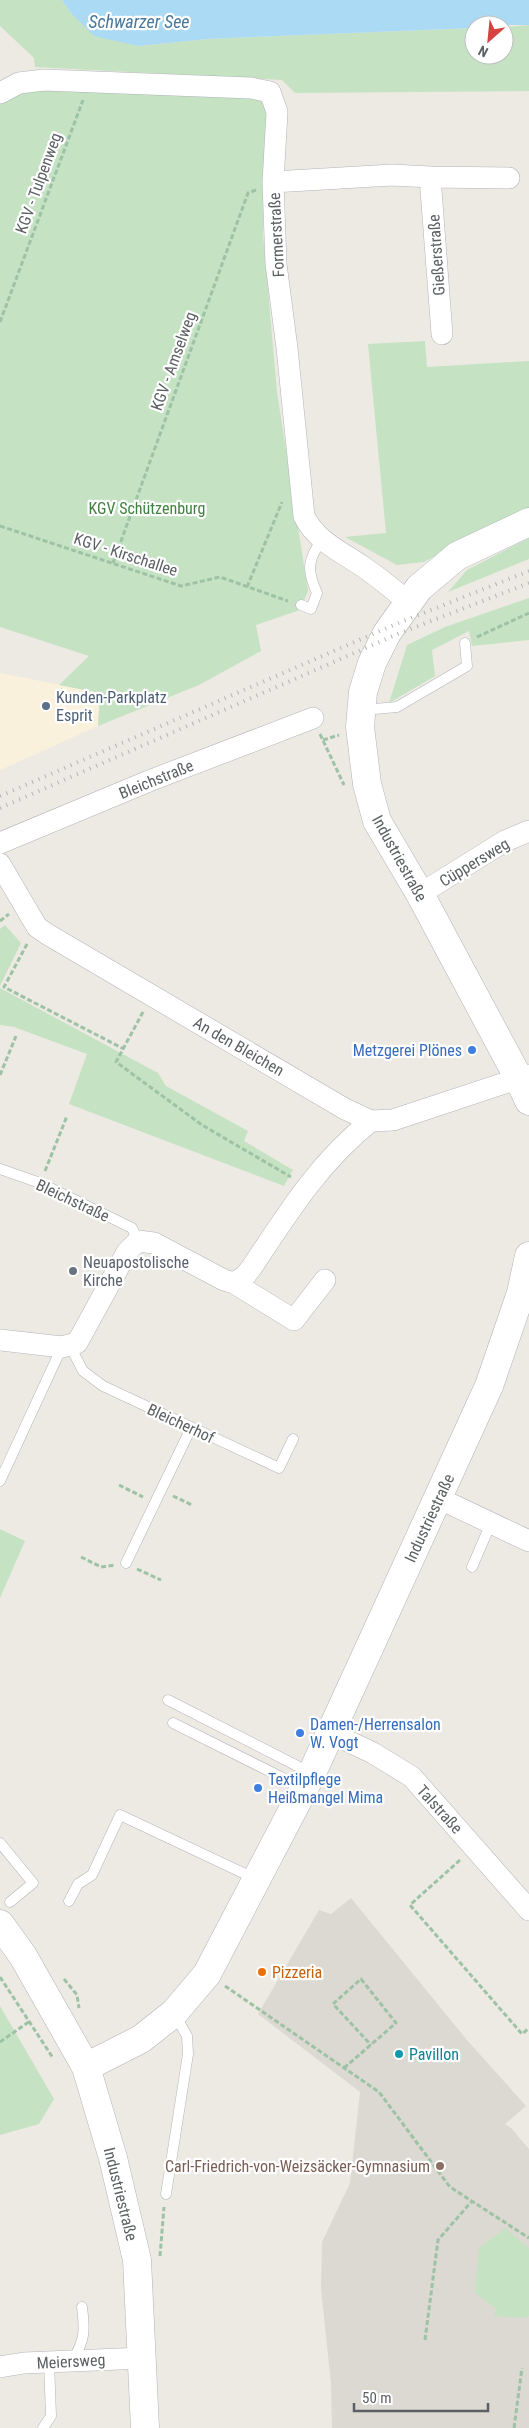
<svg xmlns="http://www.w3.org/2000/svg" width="529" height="2428" viewBox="0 0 529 2428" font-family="'Roboto Condensed',sans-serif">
<rect width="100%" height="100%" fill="#edeae4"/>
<!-- commercial -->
<path fill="#faf1dc" d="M0 673 100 693 98 726 0 770Z"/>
<!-- education -->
<path fill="#dcd9d2" d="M351 1898 467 2040 526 2106 505 2124 511 2128 529 2149V2428H332L331 2384 321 2289 322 2242 350 2183 360 2092 258 2014 319 1910 331 1914Z"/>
<!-- green -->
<path fill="#c5e2c3" d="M0 0H62L71 13 138 46 208 39 474 28V55H504V27L529 25V91L295 93 282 80 35 67 34 58 0 26Z
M27 90 264 98 271 109 264 161 263 233 277 392 308 591 300 610 256 625 261 651 199 685 98 726 100 693 59 685 89 656 0 627V103Z
M425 341 427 367 529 361V510L471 536 424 562 397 565 345 537 386 533 368 344Z
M529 538V559L448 592 467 570Z
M529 598V640L472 646 469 631 432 650 435 676 389 703 407 645 445 627Z
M5 925 21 943 0 986V929Z
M0 988 158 1073 166 1086 248 1131 244 1141 293 1170 284 1186 69 1104 87 1054 14 1027 0 1025Z
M0 1529 25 1541 0 1598Z
M0 2006 54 2099 39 2124 0 2135Z
M505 2228 529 2248V2316L525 2318 494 2316 496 2309 475 2293 479 2248Z"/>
<!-- water -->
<path fill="#abdaf5" d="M62 0H529V25H474V28L208 39 138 46 94 36 71 13Z"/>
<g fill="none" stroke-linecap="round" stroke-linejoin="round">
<!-- lane casing -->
<g stroke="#b1b4b8" stroke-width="11">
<path id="lane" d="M301 605 311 609 317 593C307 571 307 560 322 540
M363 710 397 707 467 666 465 643
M0 1169 40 1183 132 1228 138 1241
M70 1346 83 1371 103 1386 279 1468 293 1439
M0 1481 62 1347
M126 1563 191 1428
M472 1567 491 1523
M168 1700 311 1773
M173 1723 303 1788
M0 1843 33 1883 10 1902
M69 1901 78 1884 92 1875 120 1815 256 1879
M166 2194 188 2054 187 2036 175 2015
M73 2360C85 2339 85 2331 82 2307
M43 2428 51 2416 49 2362"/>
</g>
<!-- street casing -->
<g stroke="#b1b4b8" stroke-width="22">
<path id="street" d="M0 93 19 83 44 80 251 88 270 92 277 112 273 182 276 264 287 348 304 516C316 541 340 551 362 566 378 577 393 589 408 602
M430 177 509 178
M273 182 392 175 430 177 442 334
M0 843 149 781 313 718
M0 864 37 927 47 934 345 1109 371 1121 393 1120 529 1075
M420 894 505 841 529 831
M234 1283 294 1320 325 1280
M0 1340 62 1347 77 1343 127 1252 138 1241 154 1243 224 1280 234 1283 245 1276 252 1267C287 1214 320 1161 371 1121
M438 1498 529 1541
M331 1733 373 1753 412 1777 529 1910
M0 2367 24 2363 143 2358"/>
</g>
<!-- secondary casing -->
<g stroke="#b0b3b7" stroke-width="29">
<path id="secondary" d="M529 522 457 556 419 588 387 633 372 663 363 692 360 727 367 784 377 821 420 894 519 1079 529 1101
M0 1924 23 1956 86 2067 113 2158 137 2260 145 2428
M86 2067 141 2039 174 2013 207 1974 312 1773 489 1386 521 1293 529 1256"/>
</g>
<!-- path -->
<path stroke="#9dc2a5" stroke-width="3" stroke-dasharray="5 2.5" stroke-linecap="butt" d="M0 322 83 100
M0 526 181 586 220 577 288 601
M113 563 248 193 256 190
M247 587 282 502
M477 637 529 613
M320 734 344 785
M323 740 339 735
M0 921 9 914
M27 944 4 987 124 1049
M143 1012 116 1062 202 1125 291 1177
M0 1075 16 1036
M45 1171 67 1116
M119 1485 143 1497
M173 1496 192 1505
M81 1557 101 1567 115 1565
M137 1569 161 1580
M460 1860 410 1905 522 2034 529 2028
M0 1977 53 2058
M64 1979 77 1995 79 2008
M225 1986 379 2092 450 2187 529 2238
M0 2042 30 2021
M344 2068 396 2023 361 1979 333 2004 371 2045
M160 2256 164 2207
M425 2340 438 2240 472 2201
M514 2428 522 2368"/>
<!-- lane -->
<use href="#lane" stroke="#fff" stroke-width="10"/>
<!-- street -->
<use href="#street" stroke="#fff" stroke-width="21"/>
<!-- secondary -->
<use href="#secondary" stroke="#fff" stroke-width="28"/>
<!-- rail -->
<path stroke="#b2b3b3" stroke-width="4" stroke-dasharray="1 6" stroke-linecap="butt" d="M0 796 396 624 529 571
M0 808 400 633 529 583"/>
</g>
<!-- markers -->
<circle fill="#5c6f8a" stroke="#fff" stroke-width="2" cx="46" cy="706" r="5"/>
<g fill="#3f7fe0" stroke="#fff" stroke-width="2">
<circle cx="472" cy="1050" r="5"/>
<circle cx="300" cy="1733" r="5"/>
<circle cx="258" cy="1788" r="5"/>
</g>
<circle fill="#6b7280" stroke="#fff" stroke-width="2" cx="73" cy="1271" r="5"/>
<circle fill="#e8710a" stroke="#fff" stroke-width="2" cx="262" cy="1972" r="5"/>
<circle fill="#0f9aa8" stroke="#fff" stroke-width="2" cx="399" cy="2054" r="5"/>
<circle fill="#8d6e63" stroke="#fff" stroke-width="2" cx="440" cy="2166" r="5"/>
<g text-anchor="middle" stroke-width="4.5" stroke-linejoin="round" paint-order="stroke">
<!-- street labels -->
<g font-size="16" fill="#5c5f63" stroke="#fff">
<text transform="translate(38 183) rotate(-70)" y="6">KGV - Tulpenweg</text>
<text transform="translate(276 235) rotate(-93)" y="6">Formerstraße</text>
<text transform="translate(436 255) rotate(-94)" y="6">Gießerstraße</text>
<text transform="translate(173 361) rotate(-70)" y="6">KGV - Amselweg</text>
<text transform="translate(126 554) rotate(18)" y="6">KGV - Kirschallee</text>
<text transform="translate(156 779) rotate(-22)" y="6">Bleichstraße</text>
<text transform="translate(400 858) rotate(61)" y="6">Industriestraße</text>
<text transform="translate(474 862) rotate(-31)" y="6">Cüppersweg</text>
<text transform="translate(239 1046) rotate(30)" y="6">An den Bleichen</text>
<text transform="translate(73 1200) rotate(25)" y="6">Bleichstraße</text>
<text transform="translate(181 1423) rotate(25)" y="6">Bleicherhof</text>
<text transform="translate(429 1518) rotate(-65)" y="6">Industriestraße</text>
<text transform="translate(440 1809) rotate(48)" y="6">Talstraße</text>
<text transform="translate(121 2194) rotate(76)" y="6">Industriestraße</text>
<text transform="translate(71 2361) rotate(-3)" y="6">Meiersweg</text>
</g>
<!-- park labels -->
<g font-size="16" fill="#40803e" stroke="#fff">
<text x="147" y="514">KGV Schützenburg</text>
</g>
<!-- service labels -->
<g font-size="16" fill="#4e5e75" stroke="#fff" text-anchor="start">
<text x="56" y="703">Kunden-Parkplatz<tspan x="56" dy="18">Esprit</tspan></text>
</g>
<!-- shop labels -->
<g font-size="16" fill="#366cbe" stroke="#fff" text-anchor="start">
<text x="462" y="1056" text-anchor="end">Metzgerei Plönes</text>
<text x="310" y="1730">Damen-/Herrensalon<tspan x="310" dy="18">W. Vogt</tspan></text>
<text x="268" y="1785">Textilpflege<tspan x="268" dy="18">Heißmangel Mima</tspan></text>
</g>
<!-- worship labels -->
<g font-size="16" fill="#5b616d" stroke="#fff" text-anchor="start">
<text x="83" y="1268">Neuapostolische<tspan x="83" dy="18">Kirche</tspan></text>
</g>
<!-- food labels -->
<g font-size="16" fill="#c56008" stroke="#fff" text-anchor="start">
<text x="272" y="1978">Pizzeria</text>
</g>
<!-- culture labels -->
<g font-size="16" fill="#0d838f" stroke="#fff" text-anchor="start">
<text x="409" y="2060">Pavillon</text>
</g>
<!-- education labels -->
<g font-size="16" fill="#785e54" stroke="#fff" text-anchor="end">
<text x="430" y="2172">Carl-Friedrich-von-Weizsäcker-Gymnasium</text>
</g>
<!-- water labels -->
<g font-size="18" font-style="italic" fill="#47779d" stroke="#fff">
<text x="139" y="28">Schwarzer See</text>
</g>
</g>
<!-- north arrow -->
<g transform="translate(489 40) rotate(207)"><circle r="24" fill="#ffffff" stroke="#bebfc1"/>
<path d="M0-4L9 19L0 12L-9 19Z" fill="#d64241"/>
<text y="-8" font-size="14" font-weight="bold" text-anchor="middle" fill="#5c5f63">N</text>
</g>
<!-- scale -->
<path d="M354 2403v8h134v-8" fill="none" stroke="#5c5f63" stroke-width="2.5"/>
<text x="362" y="2403" font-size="15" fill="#5c5f63" stroke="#ffffff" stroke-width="4" paint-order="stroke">50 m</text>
</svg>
